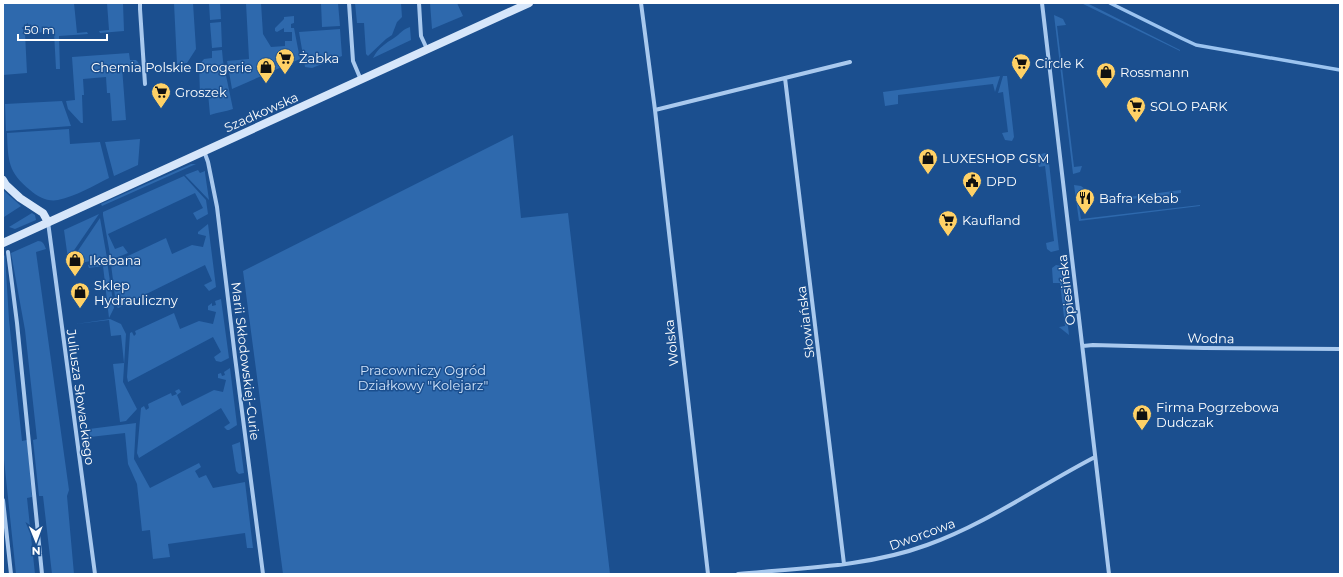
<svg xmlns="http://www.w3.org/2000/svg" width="1343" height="577" viewBox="0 0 1343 577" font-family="Montserrat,sans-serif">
<rect width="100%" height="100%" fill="#1b4f8f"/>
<!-- green -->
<path fill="#2e69ad" d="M3 3H74L77 33 87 32 88 34 59 36 60 69H56L54 32 25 33 27 73 3 75Z
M107 3H123L124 31 100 33 99 31 109 30Z
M174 3H193L196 49 187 63 177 64Z
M209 3H220L221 19 210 20Z
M246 3H261L263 34 271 47 285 46V41H292V32H284V28L277 32 275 31V28L284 19V17L294 16V23L291 24V28H294L300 59 232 89 227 61 249 59Z
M321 3H338L340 26 322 27Z
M355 3H401L402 17 397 22 392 35 386 39 368 56 366 54 364 23H357Z
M430 3H457L463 16 432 29Z
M1081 3H1087L1180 50V51Z
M1054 15 1063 19 1066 25 1057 26 1074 167 1082 166 1080 172 1073 174Z
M221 22 222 47 212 48 210 23Z
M410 27 411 40 373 58C378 48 386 43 394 38 400 34 403 29 410 27Z
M340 29 342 56 312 68 305 67 299 32Z
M222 50 223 61 233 109C225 112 218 112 210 115L208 93 200 94 199 65 204 59 212 58V51Z
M129 53 130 60H136L138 62 139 65 135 70H130L126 67H122L126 120 112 121 110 93H107L106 77 83 79 84 95H82L83 123H81L68 109 66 101 75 100 72 57Z
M1000 76 995 92 993 84 898 95V104L885 106 883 92Z
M1003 76H1007L1014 137 1012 141 1005 140 1002 133 1008 132 1003 92 998 93Z
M62 101 71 126 6 131 5 104Z
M69 129 70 144 100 142 109 178C93 186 76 196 58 200 48 202 38 197 30 190 8 172 8 161 7 133Z
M513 135 521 218 568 213 610 574H283L243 271Z
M140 139 138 165 114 176 105 142Z
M1045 153 1048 154 1059 250 1051 252 1047 249 1046 243 1054 241 1045 166 1039 167 1036 158 1038 155Z
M191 164H196L102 206 101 204Z
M198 170 200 173 205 171V173L209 200 185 175Z
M184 176 206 200 208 214 197 220 193 213 203 208 195 193 108 234 115 249 123 246 128 253 111 260 103 215V212Z
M1074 185 1081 186 1085 189V192L1077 194 1081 219 1200 205V206L1079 221Z
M3 190 21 206 4 217Z
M1181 190V193L1106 202 1105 200Z
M32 213 35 215 36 220 15 229 9 227Z
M99 214 68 259 64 230Z
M100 218 107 258 69 265V264Z
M208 224 216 287 209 291 204 285 212 281 205 265 118 308 116 305 111 264 166 238 172 254 192 245 203 247 206 236 198 234V232Z
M38 241C43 241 44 244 46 249L36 252 69 490 67 496 74 574H52L43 496H39L33 440 37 439 25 330 11 253Z
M5 255 9 320 22 441 27 440 32 497 27 498 35 574H16L3 450V257Z
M107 261 114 308 109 318 103 266 89 268 88 265Z
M1056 265 1061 266 1069 335 1059 327 1065 326 1060 283H1053L1052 268Z
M221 299 229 358 221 362 216 361 214 357 221 352 213 337 128 382 127 377 130 333 132 332 134 336 136 334 135 331 174 313 180 329 199 321 213 324 216 312 208 310V306L212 303V306L216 305 215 301Z
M110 319 121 324 126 334 123 382 137 409 126 421 120 422 113 364 124 363 121 335 111 336 109 320 76 324Z
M230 368 237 425 229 430H227L224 427 230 423 221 408 139 458 137 453 141 408 144 406 146 410 149 408 148 404 171 393 172 396 177 394 175 391 179 389 181 392 177 395 182 406 214 390 223 392 226 380 218 378V374L221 373 222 376 225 375 224 372Z
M136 423 134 459 150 488 199 463 201 467 195 471 199 478 206 475 213 488 245 482 253 548H247L245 533 168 544 170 557 153 559 150 530 142 531 137 484 128 464 125 433 90 437 89 429Z
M240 442 244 473 239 474 236 471 232 445Z"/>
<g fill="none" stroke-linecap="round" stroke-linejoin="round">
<!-- stream -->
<path stroke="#9cc4f0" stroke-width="3.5" d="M1110 3 1181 38 1196 45 1340 70"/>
<!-- street -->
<path stroke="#a9c9ee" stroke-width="4" d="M140 3V9L145 84
M349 3 353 61 361 80
M419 3 421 36 427 49
M641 3 655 110 708 574
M1042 3 1109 574
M785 78 844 564
M655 110 850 62
M204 151 208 162 217 207 235 357 263 574
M48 222 95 574
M8 252 17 323 42 574
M1083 346 1093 345 1204 348 1340 349
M3 500 11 574
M738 574C801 568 867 567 927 545 986 524 1039 486 1095 457"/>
<!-- secondary -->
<path stroke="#d6e6fa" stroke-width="8" d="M3 180 6 185 20 198 43 213 48 222
M3 243 529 3"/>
</g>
<!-- icons -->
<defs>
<g id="supermarket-pin" transform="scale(1)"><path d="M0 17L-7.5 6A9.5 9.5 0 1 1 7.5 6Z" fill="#ffd166" stroke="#1b4f8f"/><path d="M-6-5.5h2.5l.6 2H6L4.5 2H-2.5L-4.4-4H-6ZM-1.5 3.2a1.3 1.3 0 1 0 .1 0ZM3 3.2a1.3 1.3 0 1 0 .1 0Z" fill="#111"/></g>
<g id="shop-pin" transform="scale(1)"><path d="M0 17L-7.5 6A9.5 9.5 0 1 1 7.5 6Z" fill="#ffd166" stroke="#1b4f8f"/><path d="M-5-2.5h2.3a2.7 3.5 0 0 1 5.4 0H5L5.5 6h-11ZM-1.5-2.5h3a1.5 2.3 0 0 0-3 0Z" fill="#111"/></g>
<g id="civic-pin" transform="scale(1)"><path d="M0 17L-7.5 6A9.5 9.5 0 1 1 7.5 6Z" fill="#ffd166" stroke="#1b4f8f"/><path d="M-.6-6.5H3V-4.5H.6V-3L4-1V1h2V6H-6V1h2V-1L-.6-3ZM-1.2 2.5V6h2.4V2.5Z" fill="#111"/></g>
<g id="restaurant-pin" transform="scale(1)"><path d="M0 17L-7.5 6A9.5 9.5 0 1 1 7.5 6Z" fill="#ffd166" stroke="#1b4f8f"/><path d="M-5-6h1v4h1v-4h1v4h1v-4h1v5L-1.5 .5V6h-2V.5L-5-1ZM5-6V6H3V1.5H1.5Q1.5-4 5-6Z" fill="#111"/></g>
</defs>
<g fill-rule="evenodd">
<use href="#supermarket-pin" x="285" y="58"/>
<use href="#supermarket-pin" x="1021" y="63"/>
<use href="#shop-pin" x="266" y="67"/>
<use href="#shop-pin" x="1106" y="72"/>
<use href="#supermarket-pin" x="161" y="92"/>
<use href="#supermarket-pin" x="1136" y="106"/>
<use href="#shop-pin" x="928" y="158"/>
<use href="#civic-pin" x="972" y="181"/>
<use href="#restaurant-pin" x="1085" y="198"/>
<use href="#supermarket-pin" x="948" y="220"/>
<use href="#shop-pin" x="75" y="260"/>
<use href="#shop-pin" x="80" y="292"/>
<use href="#shop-pin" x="1142" y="414"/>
</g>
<g text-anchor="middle" stroke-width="3" stroke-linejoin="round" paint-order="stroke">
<!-- poi labels -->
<g font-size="13" fill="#fff" stroke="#1b4f8f" text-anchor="start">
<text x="299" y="63">Żabka</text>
<text x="1035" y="68">Circle K</text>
<text x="252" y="72" text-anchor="end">Chemia Polskie Drogerie</text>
<text x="1120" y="77">Rossmann</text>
<text x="175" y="97">Groszek</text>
<text x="1150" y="111">SOLO PARK</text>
<text x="942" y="163">LUXESHOP GSM</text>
<text x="986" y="186">DPD</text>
<text x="1099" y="203">Bafra Kebab</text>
<text x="962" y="225">Kaufland</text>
<text x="89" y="265">Ikebana</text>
<text x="94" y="290">Sklep<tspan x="94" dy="15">Hydrauliczny</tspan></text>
<text x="1156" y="412">Firma Pogrzebowa<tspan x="1156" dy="15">Dudczak</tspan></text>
</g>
<!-- street labels -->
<g font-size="13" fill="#fff" stroke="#1b4f8f">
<text transform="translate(261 112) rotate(-24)" y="5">Szadkowska</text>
<text transform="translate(1066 290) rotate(-97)" y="5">Opiesińska</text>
<text transform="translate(805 322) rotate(-97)" y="5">Słowiańska</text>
<text transform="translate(1211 338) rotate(1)" y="5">Wodna</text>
<text transform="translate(671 343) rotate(-96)" y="5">Wolska</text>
<text transform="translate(246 361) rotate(83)" y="5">Marii Skłodowskiej-Curie</text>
<text transform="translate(81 397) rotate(82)" y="5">Juliusza Słowackiego</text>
<text transform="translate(922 534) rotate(-20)" y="5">Dworcowa</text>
</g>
<!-- park labels -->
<g font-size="13" fill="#cfe3fa" stroke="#1b4f8f">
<text x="423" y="375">Pracowniczy Ogród<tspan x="423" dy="15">Działkowy "Kolejarz"</tspan></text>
</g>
</g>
<!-- border -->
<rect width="1343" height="577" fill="none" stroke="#ffffff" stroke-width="8"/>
<!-- north arrow -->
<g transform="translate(36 541) rotate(179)" stroke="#1b4f8f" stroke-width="3" paint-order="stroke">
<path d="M0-3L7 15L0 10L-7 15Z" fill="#ffffff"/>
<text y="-6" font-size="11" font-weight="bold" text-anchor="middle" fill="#ffffff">N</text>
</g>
<!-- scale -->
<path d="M18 34v6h89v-6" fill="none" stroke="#ffffff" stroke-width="2"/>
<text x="24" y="34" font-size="12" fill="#ffffff" stroke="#1b4f8f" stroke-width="3" paint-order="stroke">50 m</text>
</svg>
